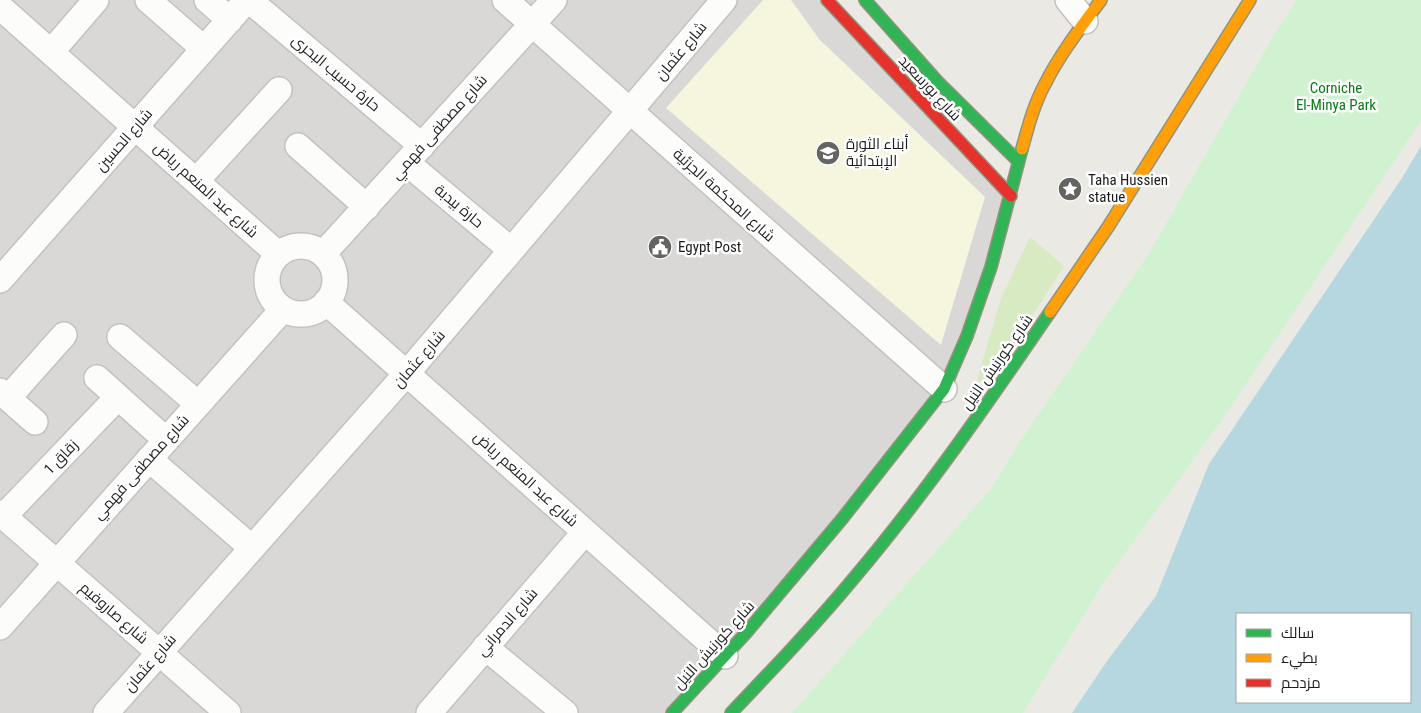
<svg xmlns="http://www.w3.org/2000/svg" width="1421" height="713" viewBox="0 0 1421 713" font-family="'Roboto Condensed',Cairo,sans-serif">
<rect width="100%" height="100%" fill="#ebe9e4"/>
<!-- residential -->
<path fill="#dad8d6" d="M0 0H825L1010 197 943 389 671 713H0V280L135 127Z
M0 10 131 128 0 274Z"/>
<!-- education -->
<path fill="#f6f5de" d="M763 0H791L820 40 985 197 941 345 666 108Z"/>
<!-- grass -->
<path fill="#d7eac1" d="M1030 237 1064 266 988 385 977 380 1001 298Z"/>
<!-- park -->
<path fill="#d1f2d1" d="M1297 0H1421V121L1220 423 1104 582 1023 713H792L990 490 1025 434 1150 252 1274 35Z"/>
<!-- water -->
<path fill="#b6d7df" fill-rule="evenodd" d="M1421 146V713H1072L1107 661 1156 596 1209 464 1402 178ZM1237 614H1410V702H1237Z"/>
<g fill="none" stroke-linecap="round" stroke-linejoin="round">
<!-- street casing -->
<g stroke="#c3c2c0" stroke-width="28">
<path id="street" d="M148 0 204 49
M207 0 230 20
M249 0 422 146
M505 0 944 389
M1068 0 1085 21
M0 7 278 254
M51 52 96 0
M298 146 367 207
M407 163 511 250
M196 181 279 90
M267 280a34 34 0 1 1 68 0a34 34 0 1 1-68 0Z
M323 254 554 0
M0 280 247 0
M326 302 725 656
M120 337 198 404
M97 378 166 440
M0 391 35 422
M8 398 64 335
M149 459 252 548
M0 513 228 713
M4 516 118 397
M0 627 283 309
M485 647 565 713
M106 713 407 373 724 0
M429 713 585 532"/>
</g>
<!-- fast casing -->
<g stroke="#93947c" stroke-width="14">
<path id="fast" d="M865 0 937 81 1018 161
M672 713 746 633 842 519 944 389 967 336 991 267 1022 149
M731 713C773 669 815 625 854 578 925 494 988 403 1050 312"/>
</g>
<!-- slow casing -->
<g stroke="#93947c" stroke-width="14">
<path id="slow" d="M1022 149C1028 127 1034 104 1045 84 1060 54 1081 27 1101 0
M1050 312 1108 227 1250 0"/>
</g>
<!-- jam casing -->
<g stroke="#93947c" stroke-width="14">
<path id="jam" d="M827 0 1011 196"/>
</g>
<!-- street -->
<use href="#street" stroke="#fcfcfb" stroke-width="25"/>
<!-- fast -->
<use href="#fast" stroke="#30b455" stroke-width="11"/>
<!-- slow -->
<use href="#slow" stroke="#ff9f0a" stroke-width="11"/>
<!-- jam -->
<use href="#jam" stroke="#e5322d" stroke-width="11"/>
</g>
<!-- icons -->
<defs>
<g id="school-disc" transform="scale(1.25)"><circle r="9.5" fill="#646462" stroke="#fff"/><path d="M0-5L7-2L0 1L-7-2ZM-4 1L0 2.5L4 1V4Q0 6-4 4Z" fill="#fff"/></g>
<g id="sight-disc" transform="scale(1.25)"><circle r="9.5" fill="#646462" stroke="#fff"/><path d="M0-6L1.8-2.2L6-1.7L2.9 1.2L3.7 5.4L0 3.3L-3.7 5.4L-2.9 1.2L-6-1.7L-1.8-2.2Z" fill="#fff"/></g>
<g id="civic-disc" transform="scale(1.25)"><circle r="9.5" fill="#646462" stroke="#fff"/><path d="M-.6-6.5H3V-4.5H.6V-3L4-1V1h2V6H-6V1h2V-1L-.6-3ZM-1.2 2.5V6h2.4V2.5Z" fill="#fff"/></g>
</defs>
<g fill-rule="evenodd">
<use href="#school-disc" x="828" y="153"/>
<use href="#sight-disc" x="1070" y="189"/>
<use href="#civic-disc" x="660" y="247"/>
</g>
<g text-anchor="middle" stroke-width="5" stroke-linejoin="round" paint-order="stroke">
<!-- street labels -->
<g font-size="15" fill="#1c1c1c" stroke="#fff">
<text transform="translate(681 51) rotate(-50)" y="5">شارع عثمان</text>
<text transform="translate(336 73) rotate(40)" y="5">حارة حسيب البحرى</text>
<text transform="translate(930 88) rotate(47)" y="5">شارع بورسعيد</text>
<text transform="translate(439 127) rotate(-48)" y="5">شارع مصطفى فهمي</text>
<text transform="translate(124 140) rotate(-49)" y="5">شارع الحسين</text>
<text transform="translate(206 190) rotate(42)" y="5">شارع عبد المنعم رياض</text>
<text transform="translate(724 195) rotate(42)" y="5">شارع المحكمة الجزئية</text>
<text transform="translate(459 206) rotate(40)" y="5">حارة بيدبة</text>
<text transform="translate(419 359) rotate(-49)" y="5">شارع عثمان</text>
<text transform="translate(997 362) rotate(-55)" y="5">شارع كورنيش النيل</text>
<text transform="translate(61 457) rotate(-46)" y="5">زقاق 1</text>
<text transform="translate(141 467) rotate(-48)" y="5">شارع مصطفى فهمي</text>
<text transform="translate(526 479) rotate(42)" y="5">شارع عبد المنعم رياض</text>
<text transform="translate(114 613) rotate(41)" y="5">شارع صاروفيم</text>
<text transform="translate(507 622) rotate(-49)" y="5">شارع الدمراني</text>
<text transform="translate(714 645) rotate(-48)" y="5">شارع كورنيش النيل</text>
<text transform="translate(150 663) rotate(-49)" y="5">شارع عثمان</text>
</g>
<!-- park labels -->
<g font-size="15" fill="#097b12" stroke="#fff">
<text x="1336" y="93">Corniche<tspan x="1336" dy="17">El-Minya Park</tspan></text>
</g>
<!-- poi labels -->
<g font-size="15" fill="#1c1c1c" stroke="#fff" text-anchor="start">
<text x="846" y="149">أبناء الثورة<tspan x="846" dy="17">الإبتدائية</tspan></text>
<text x="1088" y="185">Taha Hussien<tspan x="1088" dy="17">statue</tspan></text>
<text x="678" y="252">Egypt Post</text>
</g>
</g>
<!-- legend -->
<rect x="1236" y="613" width="175" height="90" fill="#ffffff" stroke="#a4a4a4"/>
<rect x="1246" y="629" width="25" height="8" fill="#30b455" stroke="#a4a4a4"/>
<text x="1281" y="638" font-size="15" fill="#1c1c1c">سالك</text>
<rect x="1246" y="654" width="25" height="8" fill="#ff9f0a" stroke="#a4a4a4"/>
<text x="1281" y="663" font-size="15" fill="#1c1c1c">بطيء</text>
<rect x="1246" y="679" width="25" height="8" fill="#e5322d" stroke="#a4a4a4"/>
<text x="1281" y="688" font-size="15" fill="#1c1c1c">مزدحم</text>
</svg>
